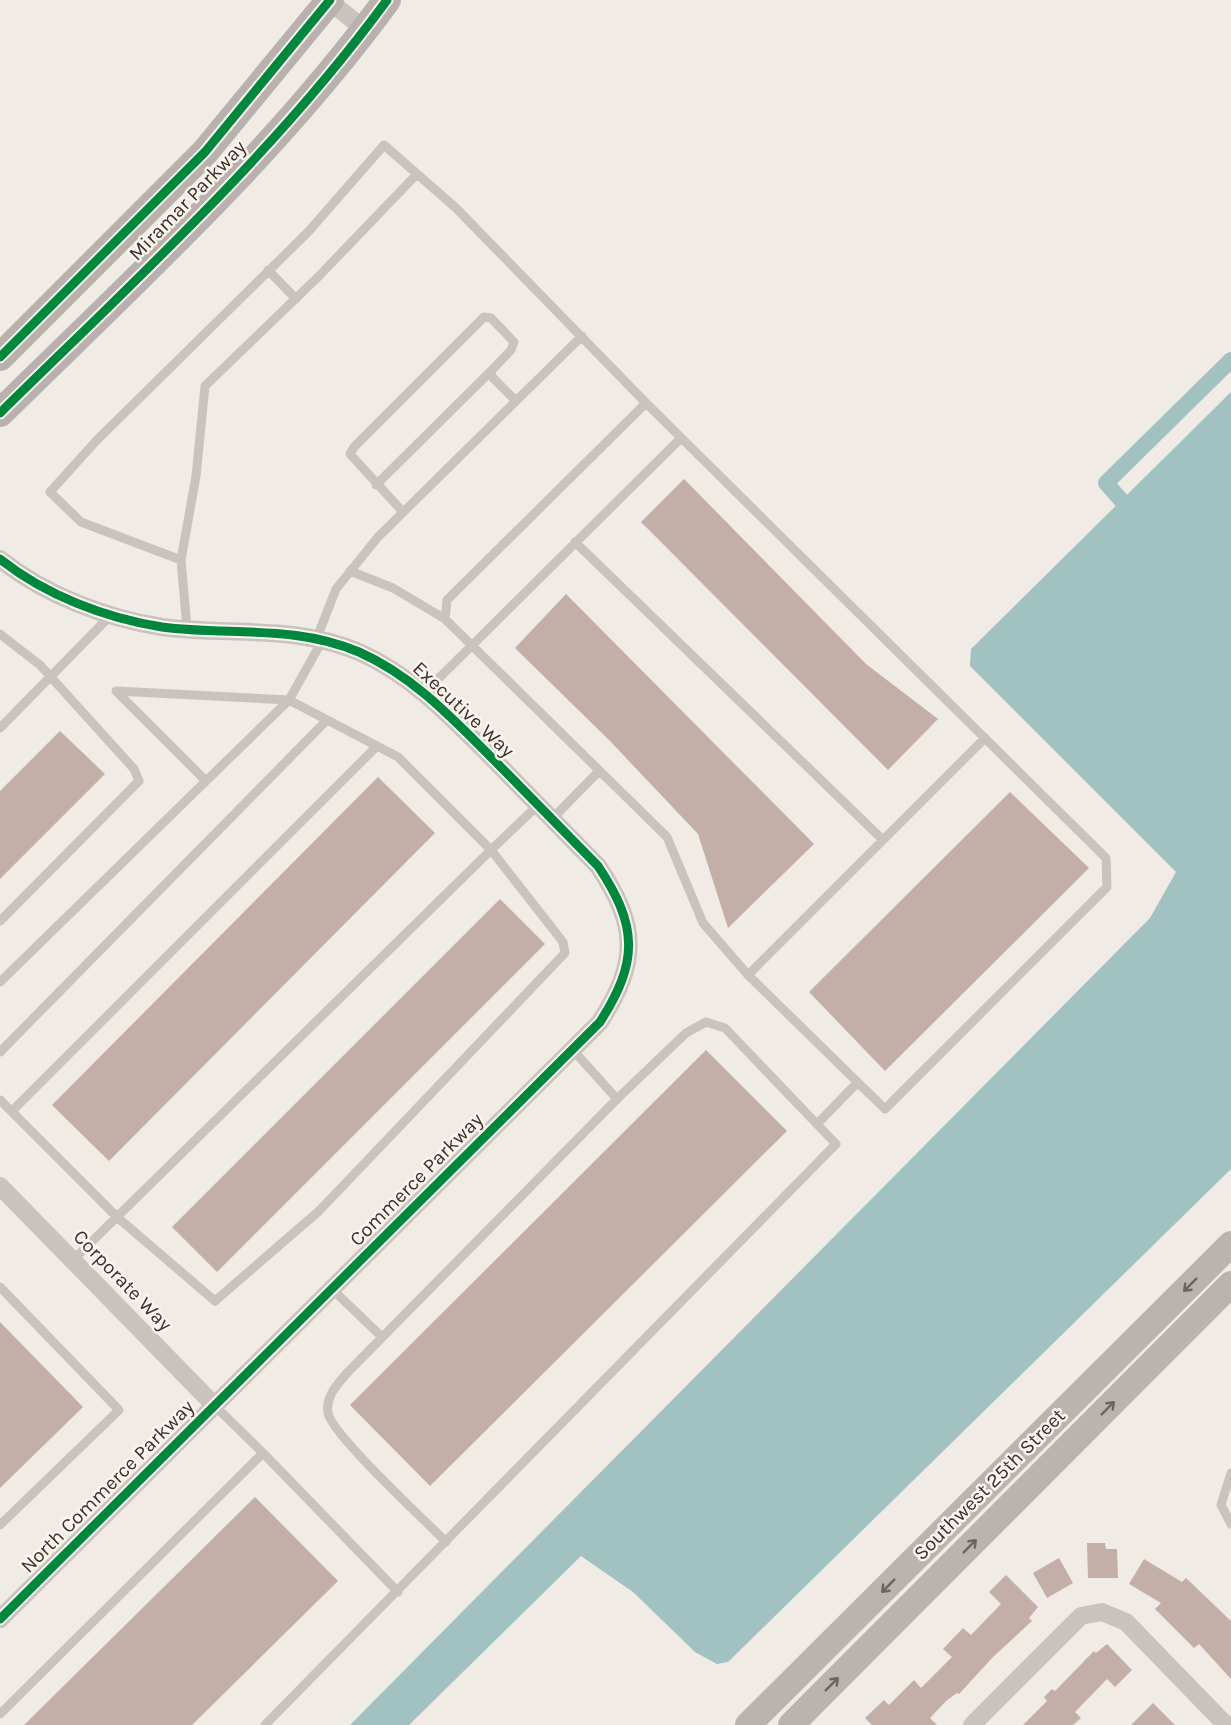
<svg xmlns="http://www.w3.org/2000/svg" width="1231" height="1725" viewBox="0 0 1231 1725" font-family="Karla,sans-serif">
<rect width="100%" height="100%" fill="#f0ebe5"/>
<!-- water -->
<path fill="#a1c2c1" d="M1231 392V1169L728 1662 717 1664 695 1652 633 1592 581 1556 409 1725H350L1150 918 1176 872 970 666 971 649Z"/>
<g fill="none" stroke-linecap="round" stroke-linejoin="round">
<!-- canal -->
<path stroke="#a1c2c1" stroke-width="16" d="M1136 517 1106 483 1231 360"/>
</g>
<!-- building -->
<path fill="#c3afa7" d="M684 479 866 664 938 719 888 770 641 522Z
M566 594 814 844 728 928 698 834 610 741 515 648Z
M60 731 105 774 0 879V791Z
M378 777 435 833 109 1161 52 1105Z
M1010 792 1089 868 885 1071 809 992Z
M500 899 545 944 217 1272 172 1227Z
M706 1050 787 1131 430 1486 350 1405Z
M0 1322 83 1407 0 1488Z
M255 1497 338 1581 192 1725H24Z
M1087 1543H1105L1106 1549H1117L1118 1578H1088Z
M1059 1558 1073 1583 1047 1598 1033 1573Z
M1144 1559 1182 1582 1186 1578 1231 1621V1679L1199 1644 1194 1648 1155 1609 1161 1603 1129 1584Z
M1006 1575 1038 1607 1029 1618 1032 1621 993 1657 959 1694 957 1693 946 1701 930 1718 937 1725H872L865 1718 884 1700 889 1705 914 1680 921 1688 952 1657 943 1649 963 1628 971 1635 1001 1604 989 1592Z
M1107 1644 1132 1670 1115 1687 1107 1679 1075 1712 1081 1718 1073 1725H1023L1047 1701 1044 1697 1052 1689 1055 1691 1094 1651 1096 1653Z
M1153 1703 1175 1725H1131Z"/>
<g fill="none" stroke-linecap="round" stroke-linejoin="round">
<!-- lane -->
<path stroke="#c9c3be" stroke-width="9" d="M268 270 296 299
M646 403 1106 858 1107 887 885 1109 748 975 703 923 667 837 445 619 447 600Z
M376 485 491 371
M403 512 350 454 354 447 484 317 491 318 514 342 511 350 491 371 492 377 516 401
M575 542 883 840
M181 560 81 522 50 492 97 440 309 231 384 145 456 208 646 403
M350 571 393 588 445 619
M187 628 181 560 196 476 205 386 319 276 417 174
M0 634 40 665 134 769 139 781 0 921
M316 640 336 589 378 537 582 336
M424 693 681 438
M0 728 112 614
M206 781 116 691 289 700
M552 819 599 771
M748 975 985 738
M0 982 289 700
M572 1049 617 1099
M0 1052 327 720
M0 1100 117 1217 215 1301 319 1211 565 953 563 942 491 850 538 805
M13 1110 377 746
M817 1124 857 1083
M72 1261 491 850 398 757 289 700 322 641
M0 1287 119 1410 0 1525
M332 1289 382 1337
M263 1453 398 1592
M1231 1473 1221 1505 1231 1524
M0 1714 263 1453 214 1405
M265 1725 836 1144 725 1028 706 1022 686 1033 617 1099 347 1373C337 1385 325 1397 328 1413 332 1435 426 1521 446 1542"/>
<!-- street -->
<path stroke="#c9c3be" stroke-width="18" d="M328 0 365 30
M0 559C45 595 105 618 162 627 229 636 293 624 359 652 413 676 452 718 493 759 528 795 563 830 598 866 638 926 639 961 600 1022L0 1619
M0 1186 214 1405
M972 1725 1081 1616 1102 1612 1126 1622 1226 1725"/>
<!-- secondary -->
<path stroke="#bab3ae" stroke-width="26" d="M748 1725 1231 1244
M791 1725 1231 1284"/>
<!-- primary -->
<path stroke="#b8b1ad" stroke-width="28" d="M0 357 205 152 330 0
M0 413C134 281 275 153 387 0"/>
<!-- cycleway casing -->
<g stroke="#fbf5ee" stroke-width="13">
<path id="cycleway" d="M0 357 205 152 330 0
M0 413C134 281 275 153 387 0
M0 559C45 595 105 618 162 627 229 636 293 624 359 652 413 676 452 718 493 759 528 795 563 830 598 866 638 926 639 961 600 1022L0 1619"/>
</g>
<!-- cycleway -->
<use href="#cycleway" stroke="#00873e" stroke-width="9"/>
</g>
<!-- one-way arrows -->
<defs><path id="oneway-shaft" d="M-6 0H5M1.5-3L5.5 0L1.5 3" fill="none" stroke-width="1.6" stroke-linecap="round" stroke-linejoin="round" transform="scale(1.5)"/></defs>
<g stroke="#6e645f">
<use href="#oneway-shaft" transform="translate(1190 1285) rotate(135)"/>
<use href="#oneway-shaft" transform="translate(1108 1408) rotate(-45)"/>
<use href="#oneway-shaft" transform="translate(970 1546) rotate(-45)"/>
<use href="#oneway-shaft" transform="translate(888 1586) rotate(135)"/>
<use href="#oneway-shaft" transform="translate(832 1684) rotate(-45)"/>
</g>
<g text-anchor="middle" stroke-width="5" stroke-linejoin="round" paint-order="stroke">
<!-- street labels -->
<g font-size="20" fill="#3b302b" stroke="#fbf5ee">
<text transform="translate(187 200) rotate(-46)" y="7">Miramar Parkway</text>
<text transform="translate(464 709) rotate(43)" y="7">Executive Way</text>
<text transform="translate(416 1179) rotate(-45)" y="7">Commerce Parkway</text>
<text transform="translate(123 1280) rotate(46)" y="7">Corporate Way</text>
<text transform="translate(989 1484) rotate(-45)" y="7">Southwest 25th Street</text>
<text transform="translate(107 1486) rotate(-45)" y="7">North Commerce Parkway</text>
</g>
</g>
</svg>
